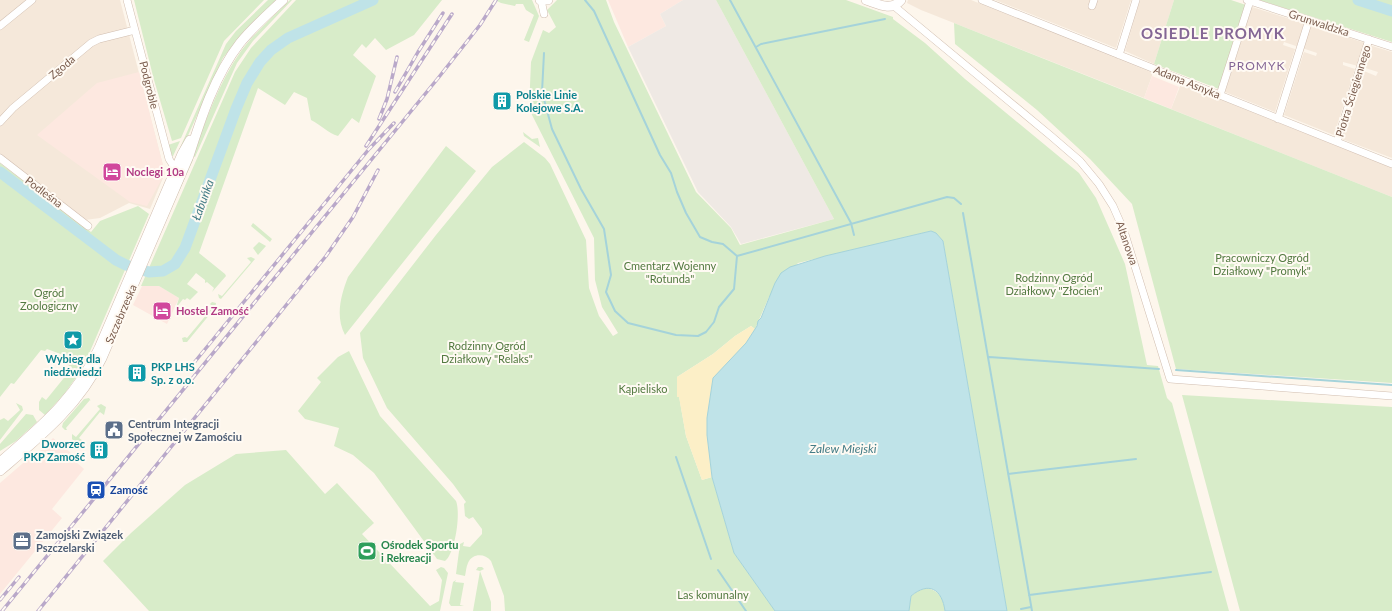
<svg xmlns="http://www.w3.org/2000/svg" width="1392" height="611" viewBox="0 0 1392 611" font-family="Lato,sans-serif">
<rect width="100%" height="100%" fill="#fdf6ec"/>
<!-- residential -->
<path fill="#f5e8da" d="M0 0H120L165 173 150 209 129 203 100 218 85 220 0 155Z
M908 0H971L1153 73 1144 98 921 10 907 3Z
M995 0H1092L1090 7 1094 9 1097 0H1131L1116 48Z
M1140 0H1174L1154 64 1125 51Z
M1252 7 1306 24 1299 47 1284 42 1283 45 1295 49 1275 112 1225 92Z
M1309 25 1365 43 1358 66 1343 62V65L1355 69 1334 135 1284 115 1304 52 1316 56 1317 53 1302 48Z
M1369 45 1392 52V158L1342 139 1364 71 1376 76 1378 72 1362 67Z
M1181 84 1392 168V197L1171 109Z"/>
<!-- commercial -->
<path fill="#fde8e0" d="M608 0H683L660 14 666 26 628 47Z
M139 72 165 173 147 206 130 202 37 135 97 83Z
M1152 76 1179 87 1171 109 1144 98Z
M142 286H159L179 298 167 324 133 305Z
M53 438 77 458 75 461 84 469 52 509 62 518 0 594V483L37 451 38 453Z"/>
<!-- industrial -->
<path fill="#efe9e4" d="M683 0H716L834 219 741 244 731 227 698 192 628 47 666 26 660 14Z"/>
<!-- green -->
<path fill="#d8ecc9" d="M134 0H264L224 41 181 138 172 141 154 80Z
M268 0H276L245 30 223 58 181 151 179 150 226 44 236 31Z
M290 0H292L253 41 237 63 195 157 192 156C206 121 219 82 241 51 255 32 274 16 290 0Z
M296 0H442L414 35 386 50 375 38 366 48 362 44 353 55 376 76 359 123 352 118 338 136C328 133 321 125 311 120L307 98 294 92 285 105 258 88 199 253 225 274 226 276 212 292 214 288 207 282 205 283V280L196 273 187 284 198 292 190 300 187 298 185 300 183 299 176 308 179 298 159 286H141L235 72 251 48Z
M495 0H532L539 16 529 42 524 40 534 15 526 10 523 4H516L515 6 501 3Z
M557 0H606L614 22 696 192 731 228 740 245 834 219 716 0H846L893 17V19L925 43 965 79 1079 173 1096 198 1125 264 1147 365 1158 366 1167 398 1172 403 1229 611H1007L943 241 936 233 931 231 798 263 769 297 755 329 751 326 735 336 713 354 677 377V397L679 396 686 436 702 480 712 477 734 553 775 611H505L504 596 491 561C485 553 472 553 468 563 466 567 466 572 465 576L456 574 460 544 464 542 463 546 470 547 482 534V529L473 517 469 519 465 516 464 504 466 502 453 484 387 408 363 358 360 333 436 235 492 167 524 142 545 158 550 164 586 240 589 288 599 316 613 336 618 333 602 307 595 280 594 238 529 109 531 62 543 30 549 33 556 27 547 10Z
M1174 0H1231L1246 5 1219 89 1154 64Z
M1259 0H1392V42Z
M954 23 1392 197V383L1176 369 1132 204 1090 159 1037 110 955 44Z
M523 132 532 139 538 138 540 147 524 136Z
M180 141 173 156H172L168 145Z
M446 146 476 171 345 335C335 316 341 295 348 277Z
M191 159 193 160 154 247Z
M0 163 91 232 100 221 138 206 149 214 85 363 47 349 45 351 41 350 14 384 11 383 0 397Z
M253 223 272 239 270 242 251 226Z
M259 242 266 246 258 255 253 248Z
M251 257 255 259 221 299 219 298 218 294 222 296 251 262 247 258Z
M212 302 216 303 215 308 187 342H183L182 338 185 337 187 338 213 307 210 304Z
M349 351 380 416 456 501C461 513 455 554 445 561L437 559 374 473 353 455 334 446 339 428 305 419 298 411 321 382 317 378 338 357Z
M54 353 84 366 65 393 45 415 39 410V402L42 397 46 400 72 368 57 356H53Z
M1182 395 1392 407V611H1240Z
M89 398 91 401 90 400 66 428 67 430H65L62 427 63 423 84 399Z
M16 403 22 406 23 410 0 440V420L4 418 8 421 20 410Z
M101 404 106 407 104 415 100 412 79 438 83 441 75 442 72 439V434L76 437 100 409 97 406Z
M26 414 33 415 37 422 16 441 0 451V444Z
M286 450 325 494 337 483 374 523 362 534 430 606 439 601 442 580 436 570 441 567 444 568 448 573 440 611H149L103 561 131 533 185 485 236 454Z
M478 567H482L484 569 480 571 491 602V611H473L480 571 476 570Z
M456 580 455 582 464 583 460 605 464 606H451L449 603 453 582Z
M926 588C940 591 943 598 945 611H909L911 596 918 591Z"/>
<!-- sand -->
<path fill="#fcefc7" d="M751 326 755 329 746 343 734 358 713 378 707 418V435L712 477 702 480 686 436 679 397H677V377L713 354 735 336Z"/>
<!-- water -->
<path fill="#bfe3e8" stroke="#a5d3da" d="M931 231 936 233 943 241 1007 611H945C942 589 929 581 911 596L909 611H775L734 553 712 477 707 435V418L713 378 746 343 757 326 758 321 761 318 775 283 781 273 790 267 825 256Z"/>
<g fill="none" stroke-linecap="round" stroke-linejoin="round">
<!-- stream -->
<path stroke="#a5d3da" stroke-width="2" d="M730 0 851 223 854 235
M756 47 761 44 885 19
M544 53 542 92 552 129 581 189 604 229 611 275 606 292 615 311 628 323 676 335 698 336 706 332 714 322 719 307 734 289 737 256 723 244 712 242 700 237 686 213 677 192 671 173 660 155 594 11 585 0
M963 213 1032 611
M737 256 947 197 954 198 961 204
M989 357 1159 369
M1176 370 1392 385
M676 457 711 559
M1008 474 1136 459
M718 570 746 611
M1029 595 1211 572
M1021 609 1031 607"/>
<!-- river -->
<path stroke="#bfe3e8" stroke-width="11" d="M1358 0 1392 11
M0 172 116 260 126 265 149 272 163 271 175 264 185 248 236 109 247 83 260 62 271 50 288 38 373 0"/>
<!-- minor casing -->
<g stroke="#d1beb0" stroke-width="8">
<path id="minor" d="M127 0 169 159 174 167 179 169
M541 0 544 14
M982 0 1392 164
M1247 0 1392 47
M894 6 1051 136 1080 161 1099 184 1113 206 1124 231 1170 379 1392 396
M1092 6 1094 0
M0 26 32 0
M1119 55 1136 0
M1220 95 1250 1
M1278 119 1309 20
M0 122 13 108 91 43 99 39 135 30
M1337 142 1369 39
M0 158 88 226"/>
</g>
<!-- tertiary casing -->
<g stroke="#d1beb0" stroke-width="10">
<path id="tertiary" d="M540 0H548
M866 0C878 4 891 12 901 0
M0 462C41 426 76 398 99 348L182 154 190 140
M0 471C40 437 79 406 102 358L189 156C201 118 215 75 240 43 253 27 268 14 283 0"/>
</g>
<!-- minor -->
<use href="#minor" stroke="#fff" stroke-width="7"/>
<!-- tertiary -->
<use href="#tertiary" stroke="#fff" stroke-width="9"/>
<!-- rail casing -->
<g stroke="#b9a8c9" stroke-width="3.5">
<path id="rail" d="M395 92 418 52 443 13
M379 119 387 99 397 57
M366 146 452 14
M193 364 369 149 394 123
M0 600 19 577
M2 611 439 77 480 25 496 0
M38 611 326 256 353 217 378 170"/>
</g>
<!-- rail -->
<use href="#rail" stroke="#fffaf3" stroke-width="2" stroke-dasharray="6" stroke-linecap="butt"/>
</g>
<!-- icons -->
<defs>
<g id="building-square" transform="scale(1)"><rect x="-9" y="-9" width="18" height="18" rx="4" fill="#0f9aa8" stroke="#fffaf3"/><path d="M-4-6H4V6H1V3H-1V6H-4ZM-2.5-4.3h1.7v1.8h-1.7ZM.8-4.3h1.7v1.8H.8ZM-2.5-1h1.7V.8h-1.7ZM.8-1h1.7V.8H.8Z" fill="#fff"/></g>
<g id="hotel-square" transform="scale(1)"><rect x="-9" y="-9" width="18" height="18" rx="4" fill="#d1479c" stroke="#fffaf3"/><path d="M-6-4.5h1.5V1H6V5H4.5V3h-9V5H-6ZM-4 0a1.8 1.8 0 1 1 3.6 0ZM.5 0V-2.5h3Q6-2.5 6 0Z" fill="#fff"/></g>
<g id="sight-square" transform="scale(1)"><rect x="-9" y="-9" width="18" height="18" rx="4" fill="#0f9aa8" stroke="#fffaf3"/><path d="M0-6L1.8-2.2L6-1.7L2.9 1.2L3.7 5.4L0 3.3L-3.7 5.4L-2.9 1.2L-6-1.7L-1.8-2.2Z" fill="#fff"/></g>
<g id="civic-square" transform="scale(1)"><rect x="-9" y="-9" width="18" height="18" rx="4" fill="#5c6f8a" stroke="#fffaf3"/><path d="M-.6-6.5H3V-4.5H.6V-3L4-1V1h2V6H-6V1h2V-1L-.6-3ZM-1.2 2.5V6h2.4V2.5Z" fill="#fff"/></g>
<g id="station-square" transform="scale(1)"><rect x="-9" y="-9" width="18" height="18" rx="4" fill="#1a4fb4" stroke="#fffaf3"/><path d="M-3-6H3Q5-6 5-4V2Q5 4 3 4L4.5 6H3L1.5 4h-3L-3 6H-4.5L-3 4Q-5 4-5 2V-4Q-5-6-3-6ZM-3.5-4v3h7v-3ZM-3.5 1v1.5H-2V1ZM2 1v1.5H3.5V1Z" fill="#fff"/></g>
<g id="office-square" transform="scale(1)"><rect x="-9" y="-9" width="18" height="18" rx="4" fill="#5c6f8a" stroke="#fffaf3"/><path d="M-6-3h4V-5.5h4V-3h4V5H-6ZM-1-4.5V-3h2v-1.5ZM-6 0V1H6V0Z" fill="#fff"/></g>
<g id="stadium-square" transform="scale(1)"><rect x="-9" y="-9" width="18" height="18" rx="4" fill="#2e9e5b" stroke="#fffaf3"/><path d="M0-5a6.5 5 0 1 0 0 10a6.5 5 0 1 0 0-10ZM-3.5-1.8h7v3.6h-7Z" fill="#fff"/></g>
</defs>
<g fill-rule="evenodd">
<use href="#building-square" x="502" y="101"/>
<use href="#hotel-square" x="112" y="172"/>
<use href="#hotel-square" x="162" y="311"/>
<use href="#sight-square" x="73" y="340"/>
<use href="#building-square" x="137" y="373"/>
<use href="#civic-square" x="114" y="430"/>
<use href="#building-square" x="99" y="450"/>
<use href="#station-square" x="96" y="490"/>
<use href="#office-square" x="22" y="541"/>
<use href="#stadium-square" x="367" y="551"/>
</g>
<g text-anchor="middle" stroke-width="4" stroke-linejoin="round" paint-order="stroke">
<!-- street labels -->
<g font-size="11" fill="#7a5c4d" stroke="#fffaf3">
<text transform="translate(1319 23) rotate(18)" y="4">Grunwaldzka</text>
<text transform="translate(62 67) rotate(-40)" y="4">Zgoda</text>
<text transform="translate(1187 82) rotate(22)" y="4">Adama Asnyka</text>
<text transform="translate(149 85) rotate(76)" y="4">Podgroble</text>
<text transform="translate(1353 91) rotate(-73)" y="4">Piotra Ściegiennego</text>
<text transform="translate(44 192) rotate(37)" y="4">Podleśna</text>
<text transform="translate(1127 243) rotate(71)" y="4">Altanowa</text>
<text transform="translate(121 314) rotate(-67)" y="4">Szczebrzeska</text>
</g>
<!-- culture labels -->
<g font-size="11" font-weight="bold" fill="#0d838f" stroke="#fffaf3" text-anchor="start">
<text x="516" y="99">Polskie Linie<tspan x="516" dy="13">Kolejowe S.A.</tspan></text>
<text x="73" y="363" text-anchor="middle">Wybieg dla<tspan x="73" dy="13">niedźwiedzi</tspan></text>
<text x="151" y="371">PKP LHS<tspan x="151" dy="13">Sp. z o.o.</tspan></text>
<text x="85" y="448" text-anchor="end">Dworzec<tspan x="85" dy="13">PKP Zamość</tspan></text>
</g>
<!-- hotel labels -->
<g font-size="11" font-weight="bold" fill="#b23c85" stroke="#fffaf3" text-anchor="start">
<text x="126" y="176">Noclegi 10a</text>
<text x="176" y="315">Hostel Zamość</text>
</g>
<!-- park labels -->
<g font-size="11" fill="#537a41" stroke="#fffaf3">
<text x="1262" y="262">Pracowniczy Ogród<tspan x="1262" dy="13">Działkowy "Promyk"</tspan></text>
<text x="670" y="270">Cmentarz Wojenny<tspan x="670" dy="13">"Rotunda"</tspan></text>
<text x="1054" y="282">Rodzinny Ogród<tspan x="1054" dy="13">Działkowy "Złocień"</tspan></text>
<text x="49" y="297">Ogród<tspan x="49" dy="13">Zoologiczny</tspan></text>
<text x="487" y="350">Rodzinny Ogród<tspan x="487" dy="13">Działkowy "Relaks"</tspan></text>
<text x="643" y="393">Kąpielisko</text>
<text x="713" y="599">Las komunalny</text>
</g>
<!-- service labels -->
<g font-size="11" font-weight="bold" fill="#4e5e75" stroke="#fffaf3" text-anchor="start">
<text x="128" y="428">Centrum Integracji<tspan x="128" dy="13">Społecznej w Zamościu</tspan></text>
<text x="36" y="539">Zamojski Związek<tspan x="36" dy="13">Pszczelarski</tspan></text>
</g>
<!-- transit labels -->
<g font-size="11" font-weight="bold" fill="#164399" stroke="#fffaf3" text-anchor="start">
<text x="110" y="494">Zamość</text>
</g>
<!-- leisure labels -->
<g font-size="11" font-weight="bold" fill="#27864d" stroke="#fffaf3" text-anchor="start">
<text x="381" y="549">Ośrodek Sportu<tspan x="381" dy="13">i Rekreacji</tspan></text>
</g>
<!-- neighbourhood labels -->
<g font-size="12" letter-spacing="1" fill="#846695" stroke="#fffaf3">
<text x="1257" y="70">PROMYK</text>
</g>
<!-- water labels -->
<g font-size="12" font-style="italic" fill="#437c86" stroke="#fffaf3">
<text transform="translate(203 200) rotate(-70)" y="4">Łabuńka</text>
<text x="843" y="453">Zalew Miejski</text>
</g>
<!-- district labels -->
<g font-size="15" font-weight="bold" letter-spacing="1" fill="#846695" stroke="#fffaf3">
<text x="1213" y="39">OSIEDLE PROMYK</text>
</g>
</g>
</svg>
